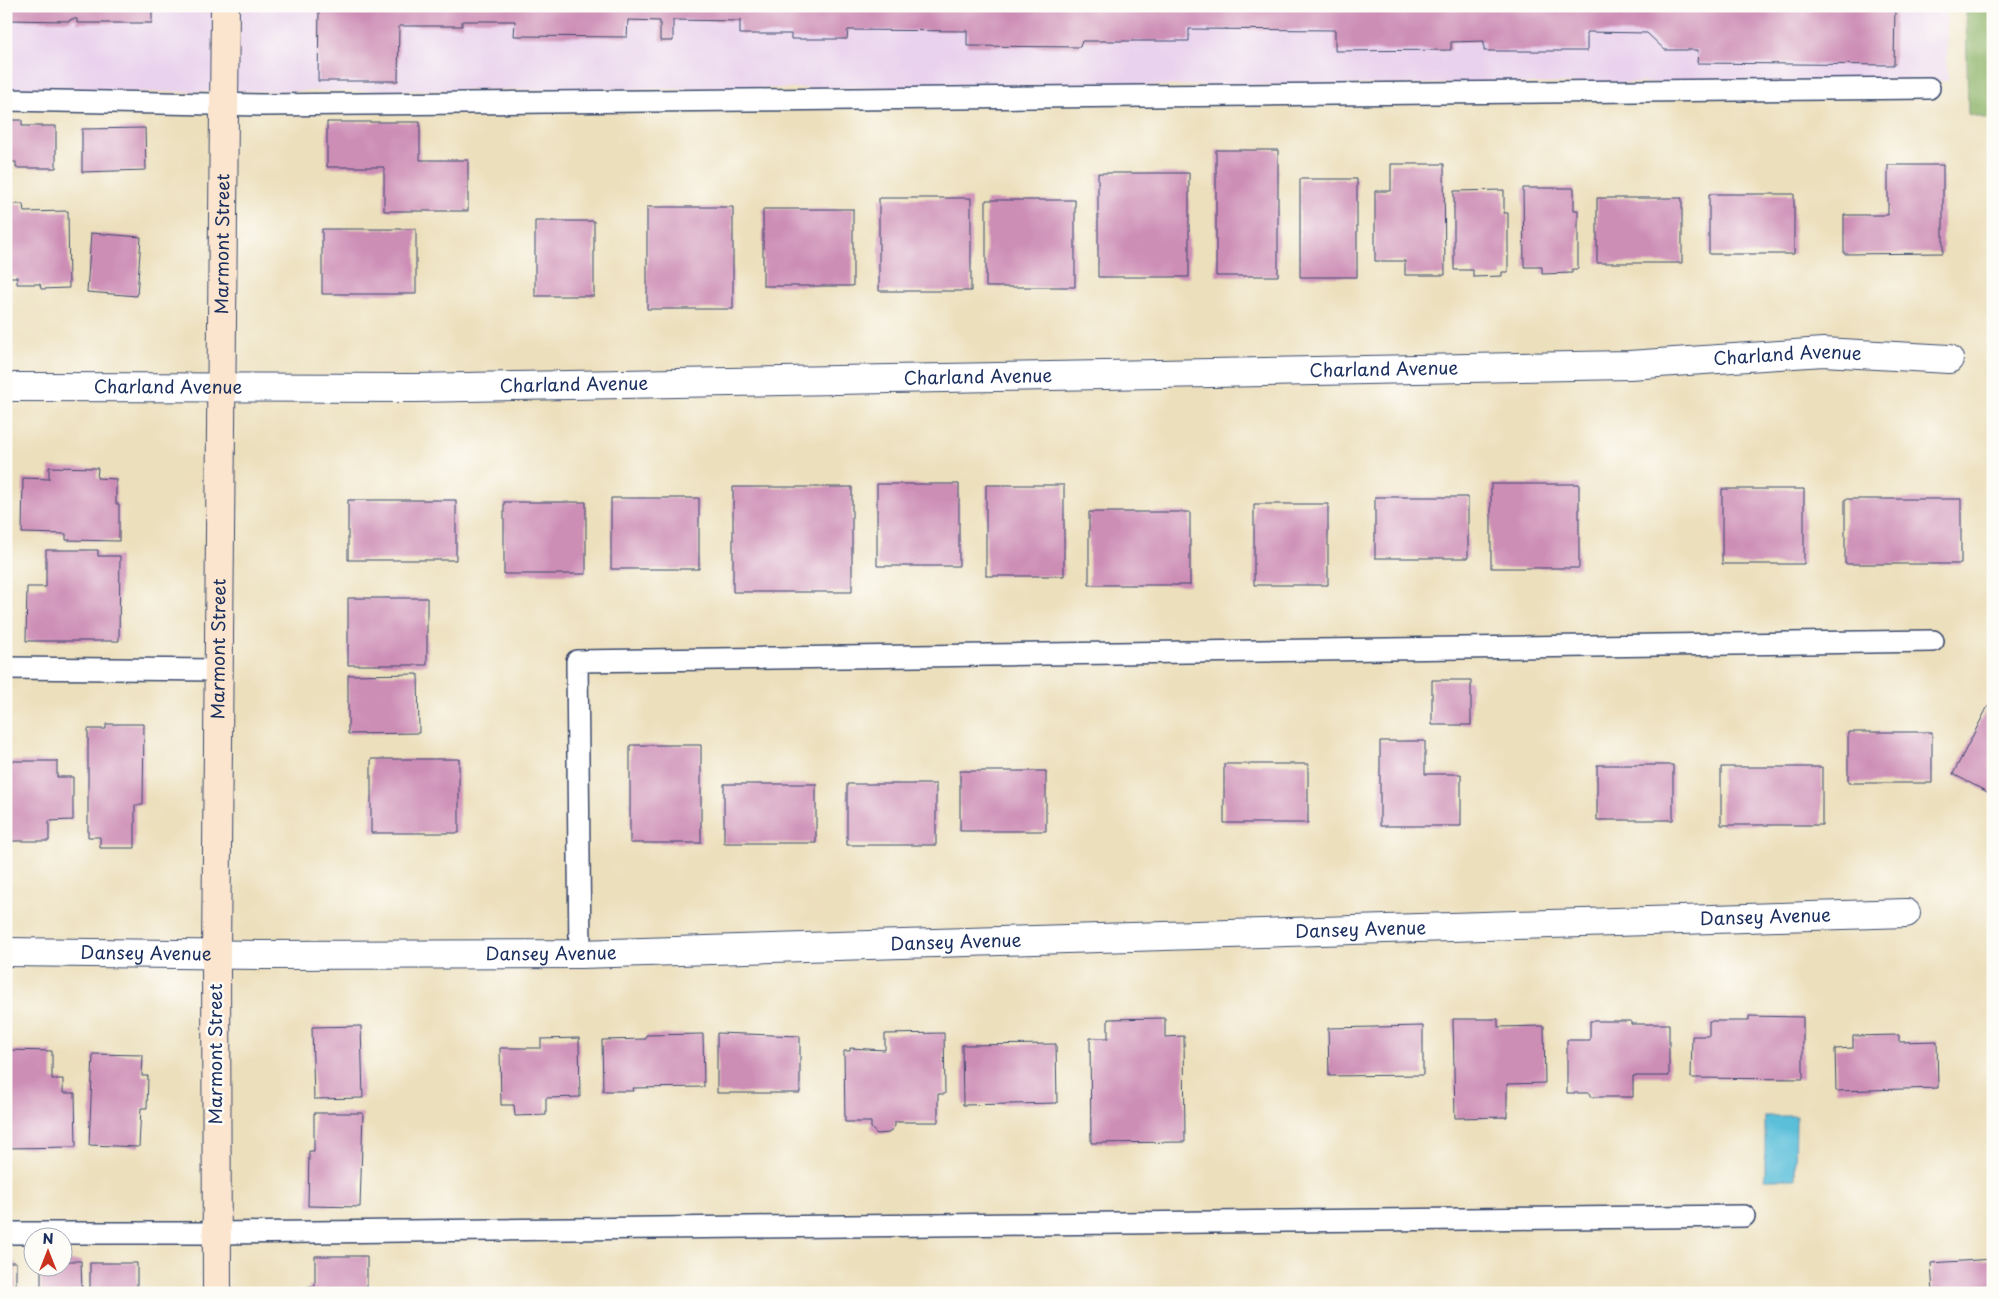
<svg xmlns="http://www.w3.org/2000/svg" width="1999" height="1299" viewBox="0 0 1999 1299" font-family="'Playpen Sans',sans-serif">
<rect width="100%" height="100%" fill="#fdfcf7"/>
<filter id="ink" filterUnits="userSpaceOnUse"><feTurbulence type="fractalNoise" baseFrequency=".02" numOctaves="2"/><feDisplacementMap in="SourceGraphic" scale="10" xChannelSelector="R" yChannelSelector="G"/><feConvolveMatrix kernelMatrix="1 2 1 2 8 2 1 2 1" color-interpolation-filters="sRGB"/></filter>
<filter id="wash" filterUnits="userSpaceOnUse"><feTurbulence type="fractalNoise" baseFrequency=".0096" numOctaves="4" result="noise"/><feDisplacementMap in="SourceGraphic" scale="20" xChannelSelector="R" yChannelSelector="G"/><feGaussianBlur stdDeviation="1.12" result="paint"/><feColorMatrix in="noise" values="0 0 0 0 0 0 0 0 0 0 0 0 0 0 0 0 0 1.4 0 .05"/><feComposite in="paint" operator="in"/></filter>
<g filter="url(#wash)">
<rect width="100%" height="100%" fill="#ecdfbc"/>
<!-- built -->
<path fill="#e9d2ed" d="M6 6H1946L1948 81 6 93Z"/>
<!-- forest -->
<path fill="#8db268" stroke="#547063" d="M1966 6H1993V120L1968 114Z"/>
<!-- water -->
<path fill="#5cbfda" stroke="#3c779c" d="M1765 1116H1796L1795 1179H1765Z"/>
<g id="blocks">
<!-- building -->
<path fill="#cd8eb6" d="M6 6H152V23H77V19H71L70 21 6 20Z
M358 6H1895L1894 65 1697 63 1698 50H1665L1647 33 1587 32V51H1484V41L1451 42V50L1335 51V30L1189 29V41H1082L1080 47 967 46V31L848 30 847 39H791V34H740V19L739 21 673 20V41H660V21L628 20 627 37 514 36 515 21H462V26H399L398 81H318L319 7Z
M6 120H22V126H56V168H16V162H6Z
M327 122H420V160H468V211H384V167H327Z
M145 128 146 170 82 172V129Z
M1216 150H1278V276H1216Z
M1391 164H1444L1445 275H1405V261H1375V191H1391Z
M1888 165H1943V253L1844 254V215H1888Z
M1098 173H1189V277H1098Z
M1300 179H1357V277H1300Z
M1523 188H1574V210H1578V269H1572V273L1542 274V267H1524Z
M1504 190V213H1508V272H1502V276L1473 277V270H1454V191Z
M1709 194H1794V254H1709Z
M879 198H971V291H879Z
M1597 198H1682V263H1597Z
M986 200H1075V287H986Z
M6 204H23L24 212 68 211 69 288 41 289 40 284H17V277H6Z
M647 207H733V309H647Z
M763 209H853V286H763Z
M535 221H594V296H535Z
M322 229H416V294H322Z
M91 233 141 237 137 296 87 292Z
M49 467 98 468 97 478 116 479V504H119V541L66 540V534L22 533 23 478 49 479Z
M6 481H8V539H6Z
M877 484H959V566H877Z
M1491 484H1579V568H1491Z
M986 485H1064V576H986Z
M733 487H852V592H733Z
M1722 489H1804V564H1722Z
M1375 497H1468V558H1375Z
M611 498H699V569H611Z
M1845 499H1961V564H1845Z
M348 500H456V560H348Z
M504 502H586V574H504Z
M1254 504H1328V585H1254Z
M1089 512H1190V585H1089Z
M46 550H98V556H120L119 641H26L27 587H46Z
M348 598H427V665H348Z
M418 674 419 733 348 734V675Z
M1432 680H1471V725H1432Z
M1988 706 1993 708V795L1953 774Z
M106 724H144L143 805H135V848H100V837H88V729H106Z
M1848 732H1932V783H1848Z
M1380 741H1425V774H1461V826H1380Z
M630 745H701V843H630Z
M371 759H459V833H371Z
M6 761H57V777H73V820L49 821V841H6Z
M1224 764H1308V823H1224Z
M1597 765H1673V820H1597Z
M1721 767H1822V825H1721Z
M960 771H1046V831H960Z
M724 784H816V843H724Z
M847 784H936V845H847Z
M1749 1016 1803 1017V1079L1691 1078 1692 1036H1709V1021H1749Z
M1165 1018V1037L1184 1036 1185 1142 1091 1143 1090 1038H1108V1019Z
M1453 1019H1498V1027L1544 1026 1545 1083 1507 1084V1117L1455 1118Z
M1590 1021H1631V1024H1669V1076H1633V1097H1590V1093H1567V1040H1590Z
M361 1026 363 1098 314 1099 312 1027Z
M1423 1026V1075L1329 1076 1328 1028Z
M717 1033 800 1036V1093H717Z
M944 1033 945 1094H938V1122H895V1126L889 1133 877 1134 871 1128V1122H845L844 1051H850V1048L885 1050V1034Z
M703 1034 704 1087 633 1088 634 1091H603L602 1040 646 1039V1035Z
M1899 1035V1042L1937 1041 1938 1088 1836 1091 1835 1049 1853 1048V1036Z
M579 1038 580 1097 546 1098V1115L515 1116 514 1105H501L500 1048H541V1039Z
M1056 1044 1057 1103 963 1105 962 1045Z
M6 1050 52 1051V1079H63V1093H75L76 1147 6 1148Z
M93 1054 143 1055 142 1076H148L147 1108H141L139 1147 89 1145Z
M314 1113H363L360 1207 308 1206 309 1151H314Z
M315 1256H367V1293H309V1286H315Z
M1993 1259V1293H1933L1931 1263Z
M62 1261H81L82 1293H41V1266H62Z
M6 1262H16V1293H6Z
M90 1263H137V1293H90Z"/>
</g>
</g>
<g filter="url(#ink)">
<use href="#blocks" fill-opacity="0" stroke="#3a496c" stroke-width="1"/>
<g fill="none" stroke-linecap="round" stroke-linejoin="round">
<!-- service casing -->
<g stroke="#3a496c" stroke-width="24">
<path id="service" d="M6 100 262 105 1929 88
M6 668 218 670
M580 954 577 661 1933 641
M6 1233H216L1744 1216"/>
</g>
<!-- minor casing -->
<g stroke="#3a496c" stroke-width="30">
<g id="minor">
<path id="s1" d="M6 387 416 388 1629 365 1823 352 1949 359"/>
<path id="s2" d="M6 952 261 955 580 954 1906 913"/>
</g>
</g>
<!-- secondary casing -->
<g stroke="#3a496c" stroke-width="30">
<g id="secondary">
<path id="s3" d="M217 1293 216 954 225 6"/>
</g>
</g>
<!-- service -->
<use href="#service" stroke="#fff" stroke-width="21"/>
<!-- minor -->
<use href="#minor" stroke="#fff" stroke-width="28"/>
<!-- secondary -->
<use href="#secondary" stroke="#fbe5cf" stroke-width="28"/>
</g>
</g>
<g text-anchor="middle" stroke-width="5" stroke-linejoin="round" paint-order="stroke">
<!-- street labels -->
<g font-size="18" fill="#1b2f5e" stroke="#fdfcf7">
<text dy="6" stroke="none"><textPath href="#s3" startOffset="1049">Marmont Street</textPath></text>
<text dy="6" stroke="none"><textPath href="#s1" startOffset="1782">Charland Avenue</textPath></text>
<text dy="6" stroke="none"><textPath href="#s1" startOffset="1378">Charland Avenue</textPath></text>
<text dy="6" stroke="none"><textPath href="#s1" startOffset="972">Charland Avenue</textPath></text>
<text dy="6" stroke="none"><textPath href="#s1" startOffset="568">Charland Avenue</textPath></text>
<text dy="6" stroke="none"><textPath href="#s1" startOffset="162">Charland Avenue</textPath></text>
<text dy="6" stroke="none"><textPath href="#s3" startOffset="644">Marmont Street</textPath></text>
<text dy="6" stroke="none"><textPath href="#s2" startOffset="1760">Dansey Avenue</textPath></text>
<text dy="6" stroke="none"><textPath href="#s2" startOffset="1355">Dansey Avenue</textPath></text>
<text dy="6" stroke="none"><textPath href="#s2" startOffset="950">Dansey Avenue</textPath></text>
<text dy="6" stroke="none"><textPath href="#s2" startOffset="140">Dansey Avenue</textPath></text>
<text dy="6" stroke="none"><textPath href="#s2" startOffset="545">Dansey Avenue</textPath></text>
<text transform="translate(216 1054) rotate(-90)" y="6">Marmont Street</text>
</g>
</g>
<!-- margin -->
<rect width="1999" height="1299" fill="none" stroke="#fdfcf7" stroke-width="25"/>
<!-- north arrow -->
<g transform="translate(48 1252)"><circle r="24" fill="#fdfcf7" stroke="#a3aaba"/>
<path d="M0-4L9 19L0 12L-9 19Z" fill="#c8321e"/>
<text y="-8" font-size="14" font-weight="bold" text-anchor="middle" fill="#1b2f5e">N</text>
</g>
</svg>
